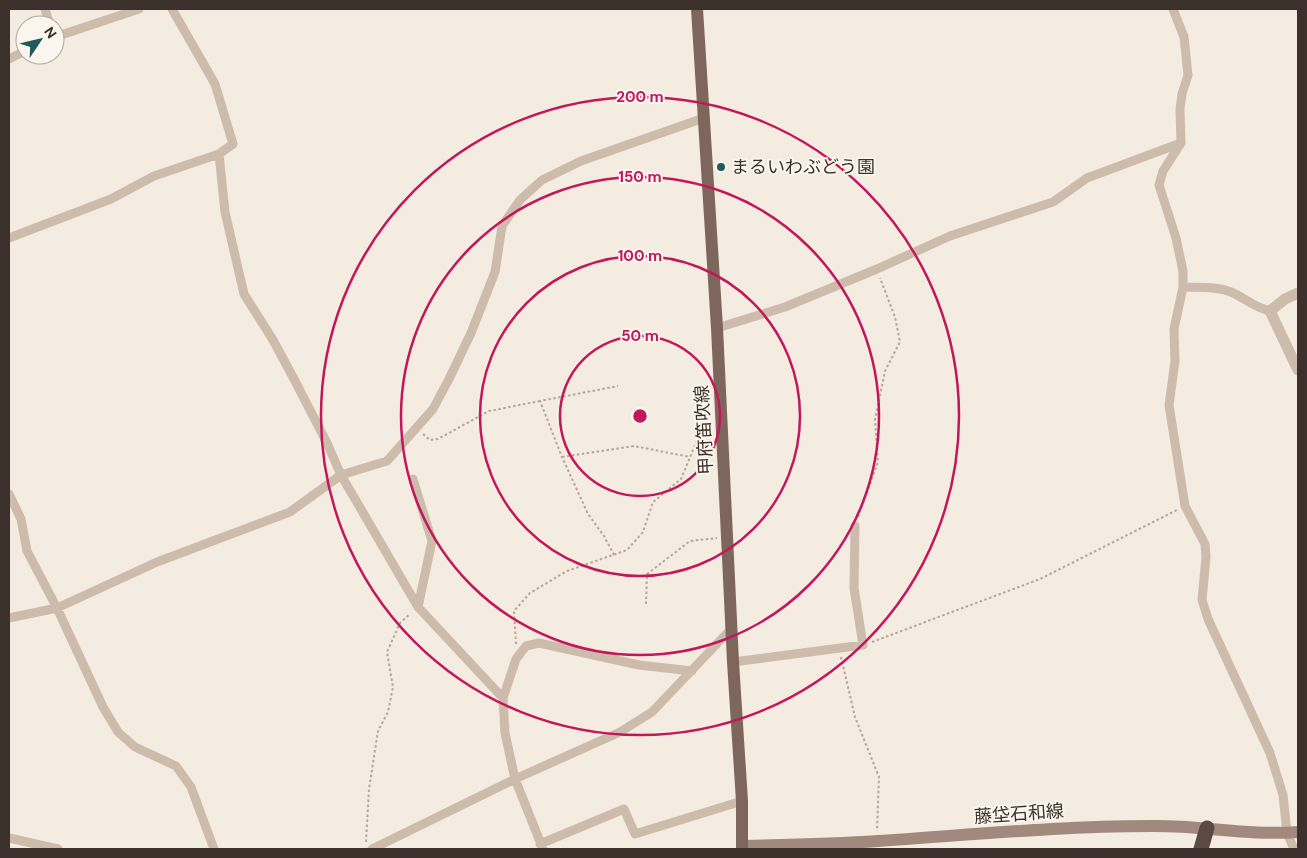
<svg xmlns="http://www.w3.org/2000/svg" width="1307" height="858" viewBox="0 0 1307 858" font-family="'DM Sans','Noto Sans JP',sans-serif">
<rect width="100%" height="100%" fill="#f4ebe1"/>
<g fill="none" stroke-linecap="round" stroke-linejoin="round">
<!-- path -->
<path stroke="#b9a596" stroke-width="2" stroke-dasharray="2.5 2.5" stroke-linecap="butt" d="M423 434 430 440 438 439 489 411 540 401
M562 457 634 446 690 457
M858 517 878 462 875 420 885 371 900 342 895 317 880 278
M614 555 604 536 588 514 562 457 540 401 618 386
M646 604 647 574 690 541 717 538
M872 642 1040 579 1177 510
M516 644 514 611 530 593 567 571 627 550 643 532 653 502 681 479 703 426 709 418
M841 657 855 717 879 777 877 831
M366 842 369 789 378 731 388 712 393 687 387 652 400 623 410 614"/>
<!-- minor -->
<path stroke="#cdbbac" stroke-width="9" d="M45 9 50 25
M1173 9 1184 37 1188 75 1182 94 1180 109 1181 143 1163 171 1159 185 1176 238 1183 271V287L1174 329 1175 361 1169 405 1185 506 1205 544 1206 557 1202 600 1208 619 1270 753 1283 795 1287 833 1294 849
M55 37 139 9
M9 59 25 51
M219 154 225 212 244 294 273 340 294 379 327 443 341 475 418 607 503 698 505 733 515 779 543 849
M9 238 111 199 154 176 219 154 233 144 215 84 172 9
M1183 287C1199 288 1216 286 1231 292 1245 298 1255 308 1270 311
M717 328 785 307 877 269 950 236 1053 202 1087 178 1181 143
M413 479 432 541 418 607
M9 494 21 519 27 551 57 608 103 707 118 732 135 747 176 766 191 787 214 849
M9 618 57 608 157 562 290 512 341 475 387 461 433 409 449 379 471 333 495 272 502 226 520 200 542 180 581 161 704 118
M733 662 863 645 854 588 855 526
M503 698 516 659 526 646 539 643 639 665 692 671
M9 838 58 849
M540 844 624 809 635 834 742 801
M372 849 515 779 620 732 652 712 731 629"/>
<!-- tertiary -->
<path stroke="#cdbbac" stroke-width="11" d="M1298 293 1285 299 1270 311 1298 370"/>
<!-- secondary -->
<path stroke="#a18a7d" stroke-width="12" d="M742 846C788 845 833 844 878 841 969 835 1060 826 1151 826 1200 825 1249 836 1298 832"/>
<!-- primary -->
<path stroke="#7d675c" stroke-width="12" d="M697 9 717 328 733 662 742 801V849"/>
<!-- motorway -->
<path stroke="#5c4a42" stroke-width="15" d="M1201 849 1207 828"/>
</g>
<!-- distance rings -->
<g fill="none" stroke="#c2185b" stroke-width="2.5">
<circle cx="640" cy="416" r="80"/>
<circle cx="640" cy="416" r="160"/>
<circle cx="640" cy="416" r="239"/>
<circle cx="640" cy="416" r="319"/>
</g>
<!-- markers -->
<circle fill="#1f5a5e" stroke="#fbf5ee" stroke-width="2" cx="721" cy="167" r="5"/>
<g text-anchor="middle" stroke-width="4" stroke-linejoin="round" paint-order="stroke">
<!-- poi labels -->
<g font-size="18" fill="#3b302b" stroke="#fbf5ee" text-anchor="start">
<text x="731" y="173">まるいわぶどう園</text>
</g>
<!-- street labels -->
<g font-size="18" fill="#3b302b" stroke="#fbf5ee">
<text transform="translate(704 430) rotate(-93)" y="6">甲府笛吹線</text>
<text transform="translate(1019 814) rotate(-4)" y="6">藤垈石和線</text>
</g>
</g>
<circle cx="640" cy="416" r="8" fill="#c2185b" stroke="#fbf5ee" stroke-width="2.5"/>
<g font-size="15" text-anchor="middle" font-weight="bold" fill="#c2185b" stroke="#fbf5ee" stroke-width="4" stroke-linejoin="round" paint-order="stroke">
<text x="640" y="102">200 m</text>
<text x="640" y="182">150 m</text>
<text x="640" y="261">100 m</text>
<text x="640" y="341">50 m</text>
</g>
<!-- border -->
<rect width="1307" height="858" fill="none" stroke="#3b302b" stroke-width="20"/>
<!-- north arrow -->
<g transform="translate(40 40) rotate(55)"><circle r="24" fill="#fbf5ee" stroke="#aea6a0"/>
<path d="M0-4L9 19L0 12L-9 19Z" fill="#1f5a5e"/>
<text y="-8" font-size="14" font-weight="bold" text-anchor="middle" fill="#3b302b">N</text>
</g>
</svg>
